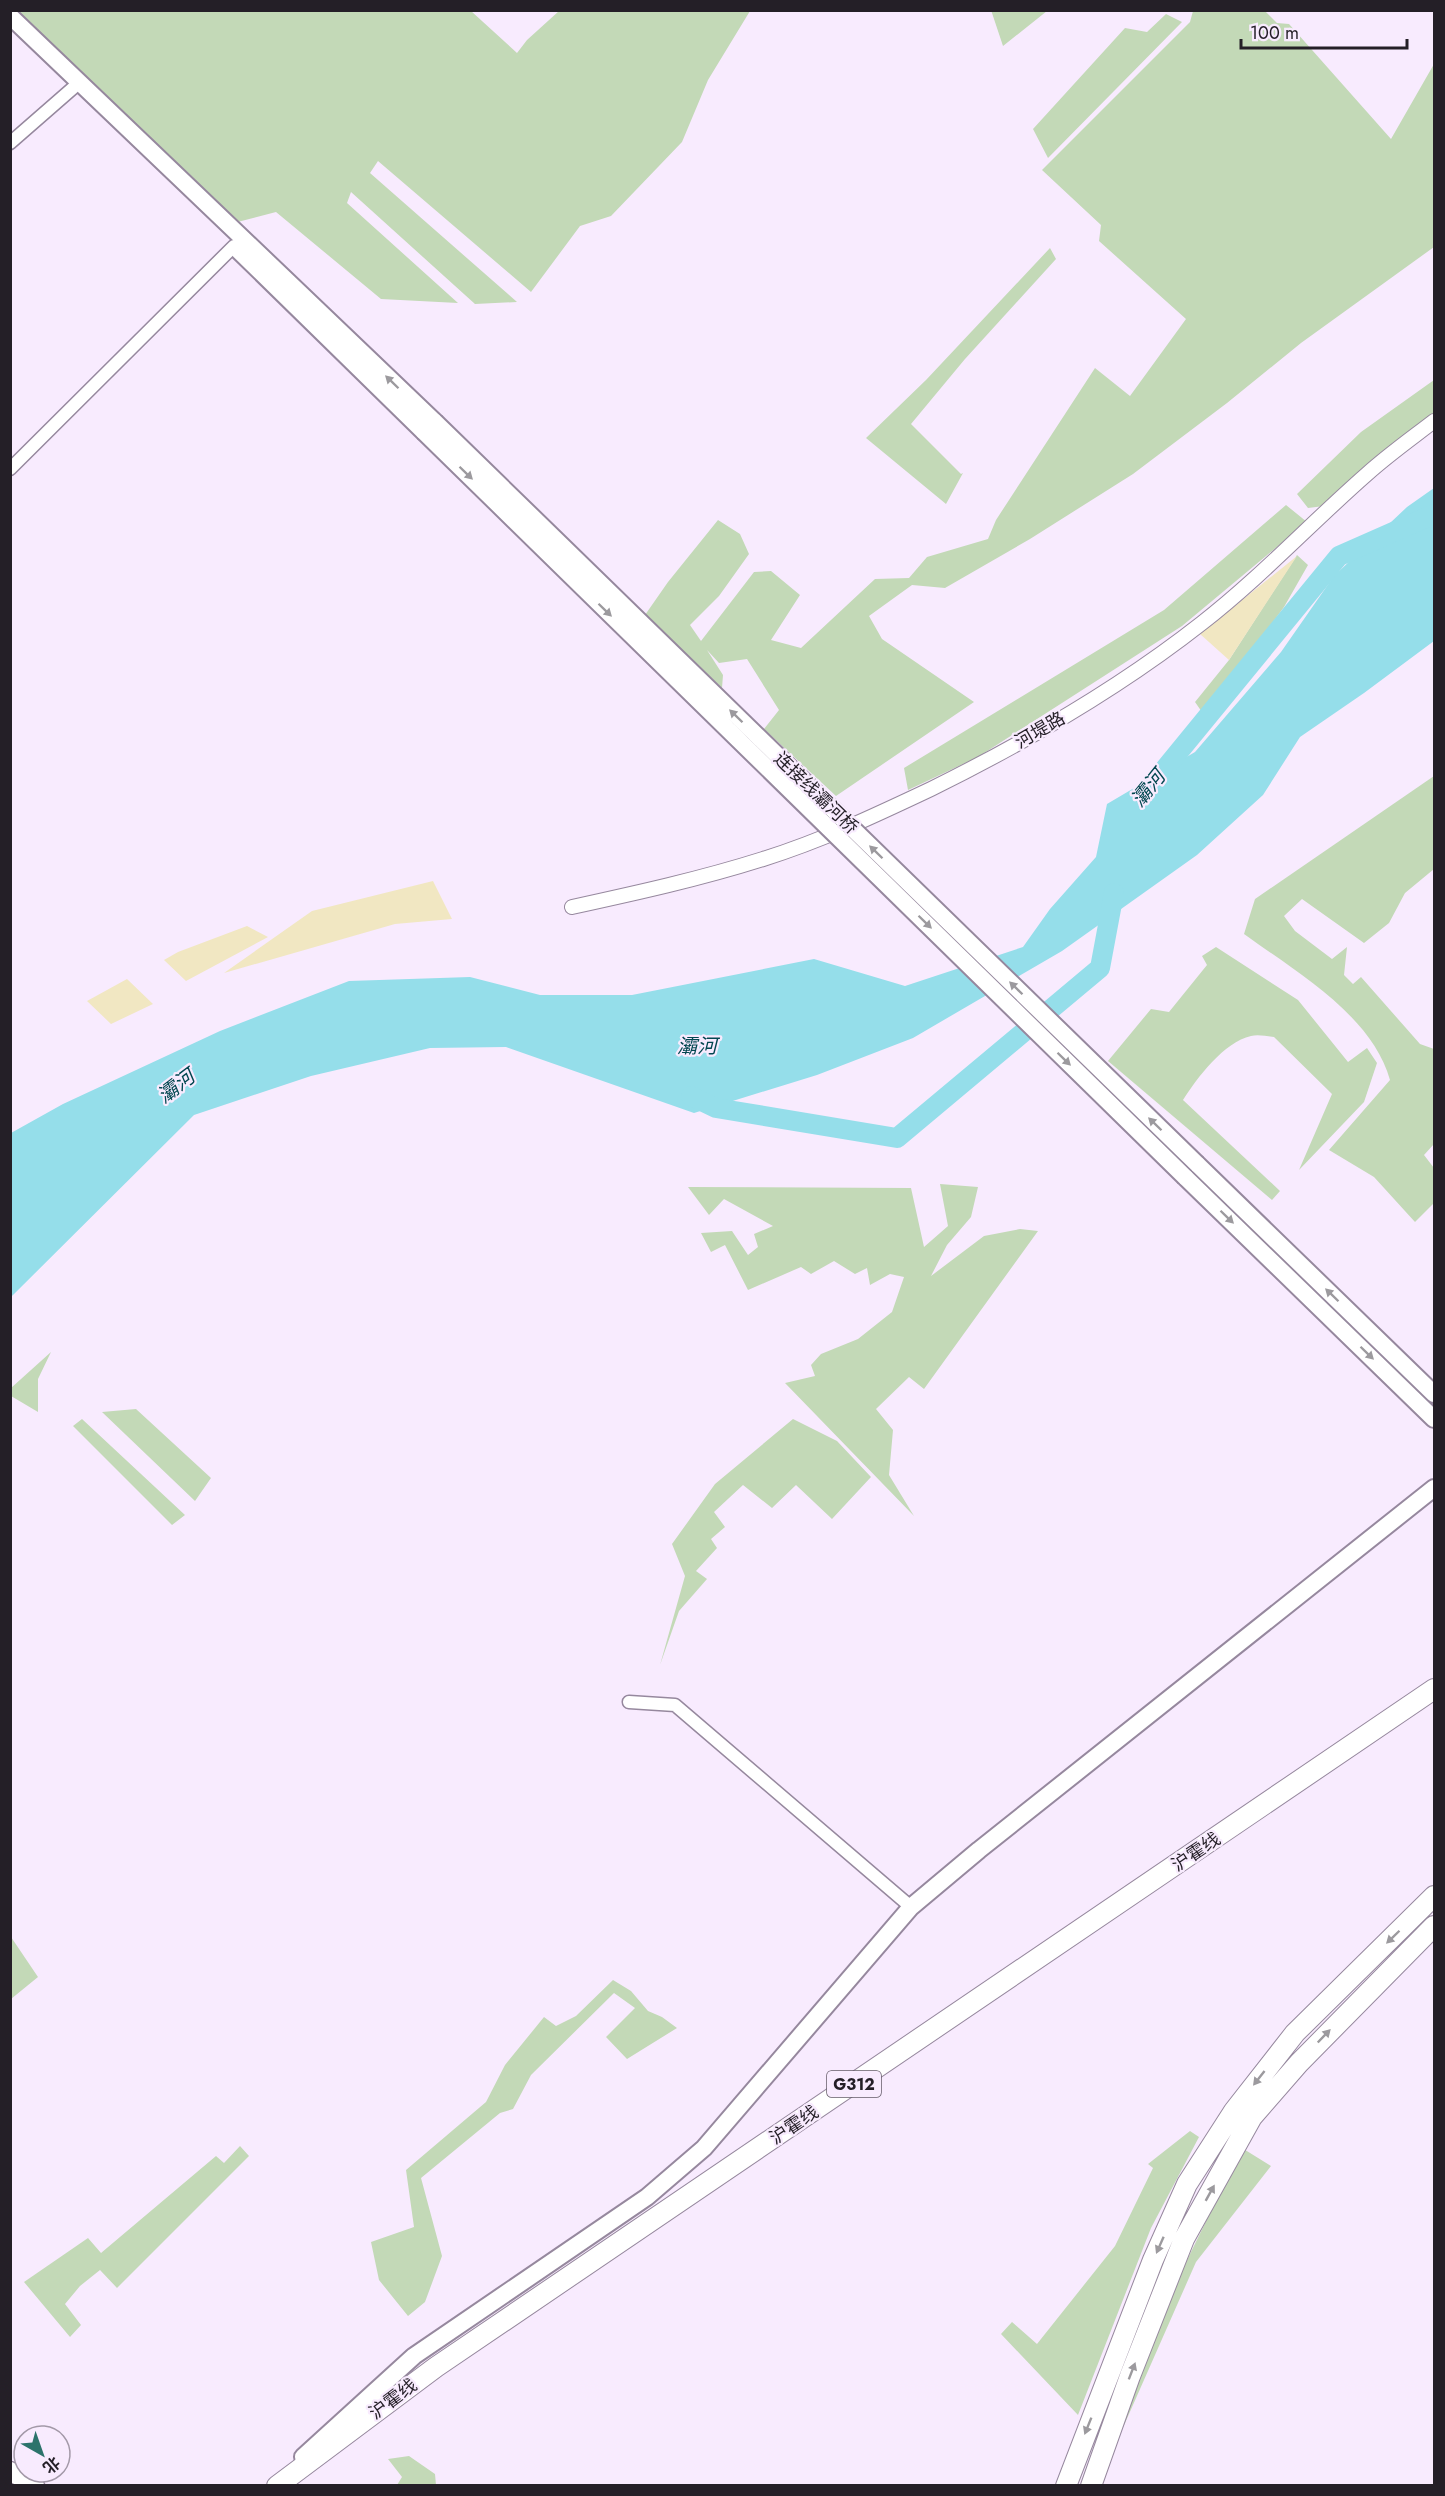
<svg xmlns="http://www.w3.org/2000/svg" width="1445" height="2496" viewBox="0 0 1445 2496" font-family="Jost,'Noto Sans SC',sans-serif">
<rect width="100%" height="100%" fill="#f8ebfe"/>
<!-- green -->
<path fill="#c3d9b7" d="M991 10H1047V11L1003 46Z
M10 11H471L517 53 527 40 559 11H750L708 80 682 142 611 216 580 226 531 292 378 161 370 173 517 302 475 304 351 192 347 203 458 303 381 299 276 212 226 225Z
M1193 11H1265L1277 23 1289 24 1391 139 1434 64V247L1301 343 1227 403 1133 474 1030 539 945 588 912 585 869 616 882 639 974 702 836 796 764 729 779 710 747 659 719 663 707 650 723 675 722 688 645 615 668 582 718 520 740 534 749 554 719 596 690 625 701 641 754 572 771 571 800 595 771 640 801 648 875 579 909 578 927 557 988 539 996 520 1095 368 1130 396 1186 319 1099 241 1101 225 1042 170 1190 22Z
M1166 14 1182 22 1048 158 1033 129 1125 28 1147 32Z
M1050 248 1056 259 965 359 911 424 961 474 963 473 946 504 866 438 926 380Z
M1434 380V415L1324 506 1308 508 1297 494 1361 432Z
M1286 505 1307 522 1182 626 978 757 908 790 904 768 1164 610Z
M1297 555 1308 565 1284 607 1204 715 1195 702 1229 660Z
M1434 776V869L1405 893 1389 923 1364 943 1302 899 1284 916 1295 931 1332 959 1347 947 1344 975 1353 984 1361 977 1420 1044 1434 1049V1144L1424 1155 1434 1168V1203L1415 1222 1374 1177 1329 1150 1390 1080C1372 1015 1296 972 1244 934L1255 899Z
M1216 947 1298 1000 1348 1062 1367 1048 1377 1063 1364 1102 1299 1170 1332 1094 1274 1037C1267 1036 1257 1034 1251 1036 1224 1042 1197 1078 1183 1100L1280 1191 1272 1200 1108 1061 1151 1009 1169 1012 1207 965 1202 956Z
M940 1184 978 1187 971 1217 947 1245 931 1276 984 1236 1020 1229 1038 1231 924 1389 909 1377 876 1409 893 1430 889 1475 914 1516 785 1383 815 1376 811 1365 821 1354 858 1339 892 1312 904 1277 890 1274 870 1285 867 1268 855 1274 834 1261 811 1274 801 1267 748 1290 725 1245 711 1252 701 1233 732 1231 748 1255 758 1247 754 1234 773 1226 724 1199 709 1215 688 1187 911 1188 924 1247 948 1226Z
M51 1352 38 1379V1412L11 1396V1388Z
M136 1409 211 1478 195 1501 102 1412Z
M82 1419 185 1515 172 1525 73 1426Z
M793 1419 837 1441 871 1477 832 1519 796 1485 772 1508 743 1485 714 1512 725 1527 711 1539 717 1548 696 1571 707 1579 679 1611 660 1665 685 1576 672 1544 715 1484Z
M11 1937 38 1977 11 1999H10Z
M613 1980 631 1991 648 2011 662 2017 677 2028 627 2059 606 2037 635 2008 614 1993 531 2075 513 2109 500 2113 421 2178 442 2256 425 2302 408 2316 379 2280 371 2242 414 2227 406 2170 486 2102 505 2065 544 2017 556 2026 576 2016Z
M1190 2131 1199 2137 1151 2228 1078 2415 1001 2334 1012 2322 1037 2344 1115 2246 1153 2168 1148 2164Z
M240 2146 249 2156 117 2288 100 2270 80 2286 65 2304 81 2325 70 2337 24 2282 88 2238 101 2253 216 2156 224 2163Z
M1242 2148 1271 2166 1196 2262 1114 2448 1163 2309Z
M409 2456 435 2474 436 2485H397L402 2477 388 2459Z"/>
<!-- sand -->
<path fill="#f1e7c2" d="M1297 556 1229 660 1200 634Z
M433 881 452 919 395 924 224 973 312 911Z
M247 926 268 937 186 981 164 960 178 952Z
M127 979 153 1004 111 1024 87 1001Z"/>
<!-- water -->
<path fill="#95deea" d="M1434 488V641L1364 693 1300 737 1263 795 1197 855 1062 951 913 1038 817 1075 694 1113 506 1047 430 1048 311 1076 194 1115 11 1297V1133L63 1104 220 1031 349 981 470 977 540 995H632L814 959 905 986 1023 947 1050 909 1096 857 1107 804 1195 752 1281 652 1334 576 1407 507Z"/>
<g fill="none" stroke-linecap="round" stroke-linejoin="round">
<!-- river -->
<path stroke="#95deea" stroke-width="20" d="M1145 793 1339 556 1434 514
M691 1096 716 1108 897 1138 1100 968 1114 893"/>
<!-- minor casing -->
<g stroke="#96889e" stroke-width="15">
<path id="minor" d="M10 143 73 88
M10 469 234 246
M629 1702 675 1705 911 1907"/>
</g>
<!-- tertiary casing -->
<g stroke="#96889e" stroke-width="16">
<path id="tertiary" d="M572 907C636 893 700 879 763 859 821 841 876 815 931 789 1026 742 1118 689 1202 623 1261 577 1311 523 1367 474 1388 455 1412 438 1434 421"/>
</g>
<!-- secondary casing -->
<g stroke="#96889e" stroke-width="20">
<path id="secondary" d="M10 16 435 422
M239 251 424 432
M1197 1164 1434 1394
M1185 1177 1434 1419
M303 2457 414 2356 647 2197 704 2148 911 1907 979 1850 1434 1488"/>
</g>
<!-- primary casing -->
<g stroke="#96889e" stroke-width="21">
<path id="primary" d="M10 2471 35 2486"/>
</g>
<!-- trunk casing -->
<g stroke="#96889e" stroke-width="22">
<path id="trunk" d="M277 2486 436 2367 1434 1689
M1066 2486 1153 2260 1187 2184 1234 2111 1295 2033 1434 1896
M1091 2486 1130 2376 1184 2239 1252 2117 1299 2063 1434 1926"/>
</g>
<!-- minor -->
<use href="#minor" stroke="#fff" stroke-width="12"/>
<!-- tertiary -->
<use href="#tertiary" stroke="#fff" stroke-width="14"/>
<!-- secondary -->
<use href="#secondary" stroke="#fff" stroke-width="16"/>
<!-- primary -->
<use href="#primary" stroke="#fff" stroke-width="18"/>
<!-- trunk -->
<use href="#trunk" stroke="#fff" stroke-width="20"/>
<!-- secondary-bridge casing -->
<g stroke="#96889e" stroke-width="20" stroke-linecap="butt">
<path id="secondary-bridge" d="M435 422 1197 1164
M424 432 1185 1177"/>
</g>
<!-- secondary-bridge -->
<use href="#secondary-bridge" stroke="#fff" stroke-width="16"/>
</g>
<!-- one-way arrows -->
<defs><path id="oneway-solid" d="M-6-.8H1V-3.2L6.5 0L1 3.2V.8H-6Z" transform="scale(1.5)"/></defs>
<g fill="#9c9a9e">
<use href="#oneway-solid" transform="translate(392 382) rotate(-136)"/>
<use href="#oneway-solid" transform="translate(466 473) rotate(44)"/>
<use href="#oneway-solid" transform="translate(605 610) rotate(44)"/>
<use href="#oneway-solid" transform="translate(736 716) rotate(-136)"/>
<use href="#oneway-solid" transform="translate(876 852) rotate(-136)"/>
<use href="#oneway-solid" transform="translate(925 922) rotate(44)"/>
<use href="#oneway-solid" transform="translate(1016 988) rotate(-136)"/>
<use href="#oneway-solid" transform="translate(1064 1059) rotate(44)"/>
<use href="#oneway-solid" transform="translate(1155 1124) rotate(-136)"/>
<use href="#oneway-solid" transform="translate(1227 1217) rotate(44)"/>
<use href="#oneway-solid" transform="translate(1332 1295) rotate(-136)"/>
<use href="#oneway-solid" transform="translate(1367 1353) rotate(44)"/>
<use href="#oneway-solid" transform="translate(1393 1937) rotate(136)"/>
<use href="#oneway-solid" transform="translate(1324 2036) rotate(-46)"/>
<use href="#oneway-solid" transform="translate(1259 2078) rotate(128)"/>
<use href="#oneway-solid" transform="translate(1210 2193) rotate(-61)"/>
<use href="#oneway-solid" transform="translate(1160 2245) rotate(114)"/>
<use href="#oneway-solid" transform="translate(1132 2371) rotate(-69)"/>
<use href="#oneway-solid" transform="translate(1088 2426) rotate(112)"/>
</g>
<g text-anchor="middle" stroke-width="4.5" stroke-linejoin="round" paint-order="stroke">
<!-- shield labels -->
<rect fill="#f8ebfe" stroke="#645c68" stroke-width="1.5" x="827" y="2071" width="54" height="26" rx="4.5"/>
<g font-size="16" font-weight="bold" fill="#241f27">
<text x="854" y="2090">G312</text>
</g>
<!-- street labels -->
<g font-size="18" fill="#241f27" stroke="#f8ebfe">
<text transform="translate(1040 730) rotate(-30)" y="6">河堤路</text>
<text transform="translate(816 793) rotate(44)" y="6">连接线灞河桥</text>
<text transform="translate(1196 1852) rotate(-34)" y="6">沪霍线</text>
<text transform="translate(794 2125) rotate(-34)" y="6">沪霍线</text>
<text transform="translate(393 2399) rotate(-37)" y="6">沪霍线</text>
</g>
<!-- water labels -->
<g font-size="20" font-style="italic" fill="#024750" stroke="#f8ebfe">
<text transform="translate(1148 788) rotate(-51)" y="7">灞河</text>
<text x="697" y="1053">灞河</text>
<text transform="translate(176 1086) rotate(-37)" y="7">灞河</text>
</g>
</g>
<!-- border -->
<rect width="1445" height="2496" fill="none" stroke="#241f27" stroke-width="24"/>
<!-- north arrow -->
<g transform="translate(42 2454) rotate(140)"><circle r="28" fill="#f8ebfe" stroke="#a399a8" stroke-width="1.5"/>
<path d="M0-4.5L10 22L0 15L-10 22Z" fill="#2c736b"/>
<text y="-9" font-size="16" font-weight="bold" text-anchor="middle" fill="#241f27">北</text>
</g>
<!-- scale -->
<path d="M1241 39v9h166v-9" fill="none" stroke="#241f27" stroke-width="3"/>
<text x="1250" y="39" font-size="18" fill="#241f27" stroke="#f8ebfe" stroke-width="4.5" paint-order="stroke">100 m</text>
</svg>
